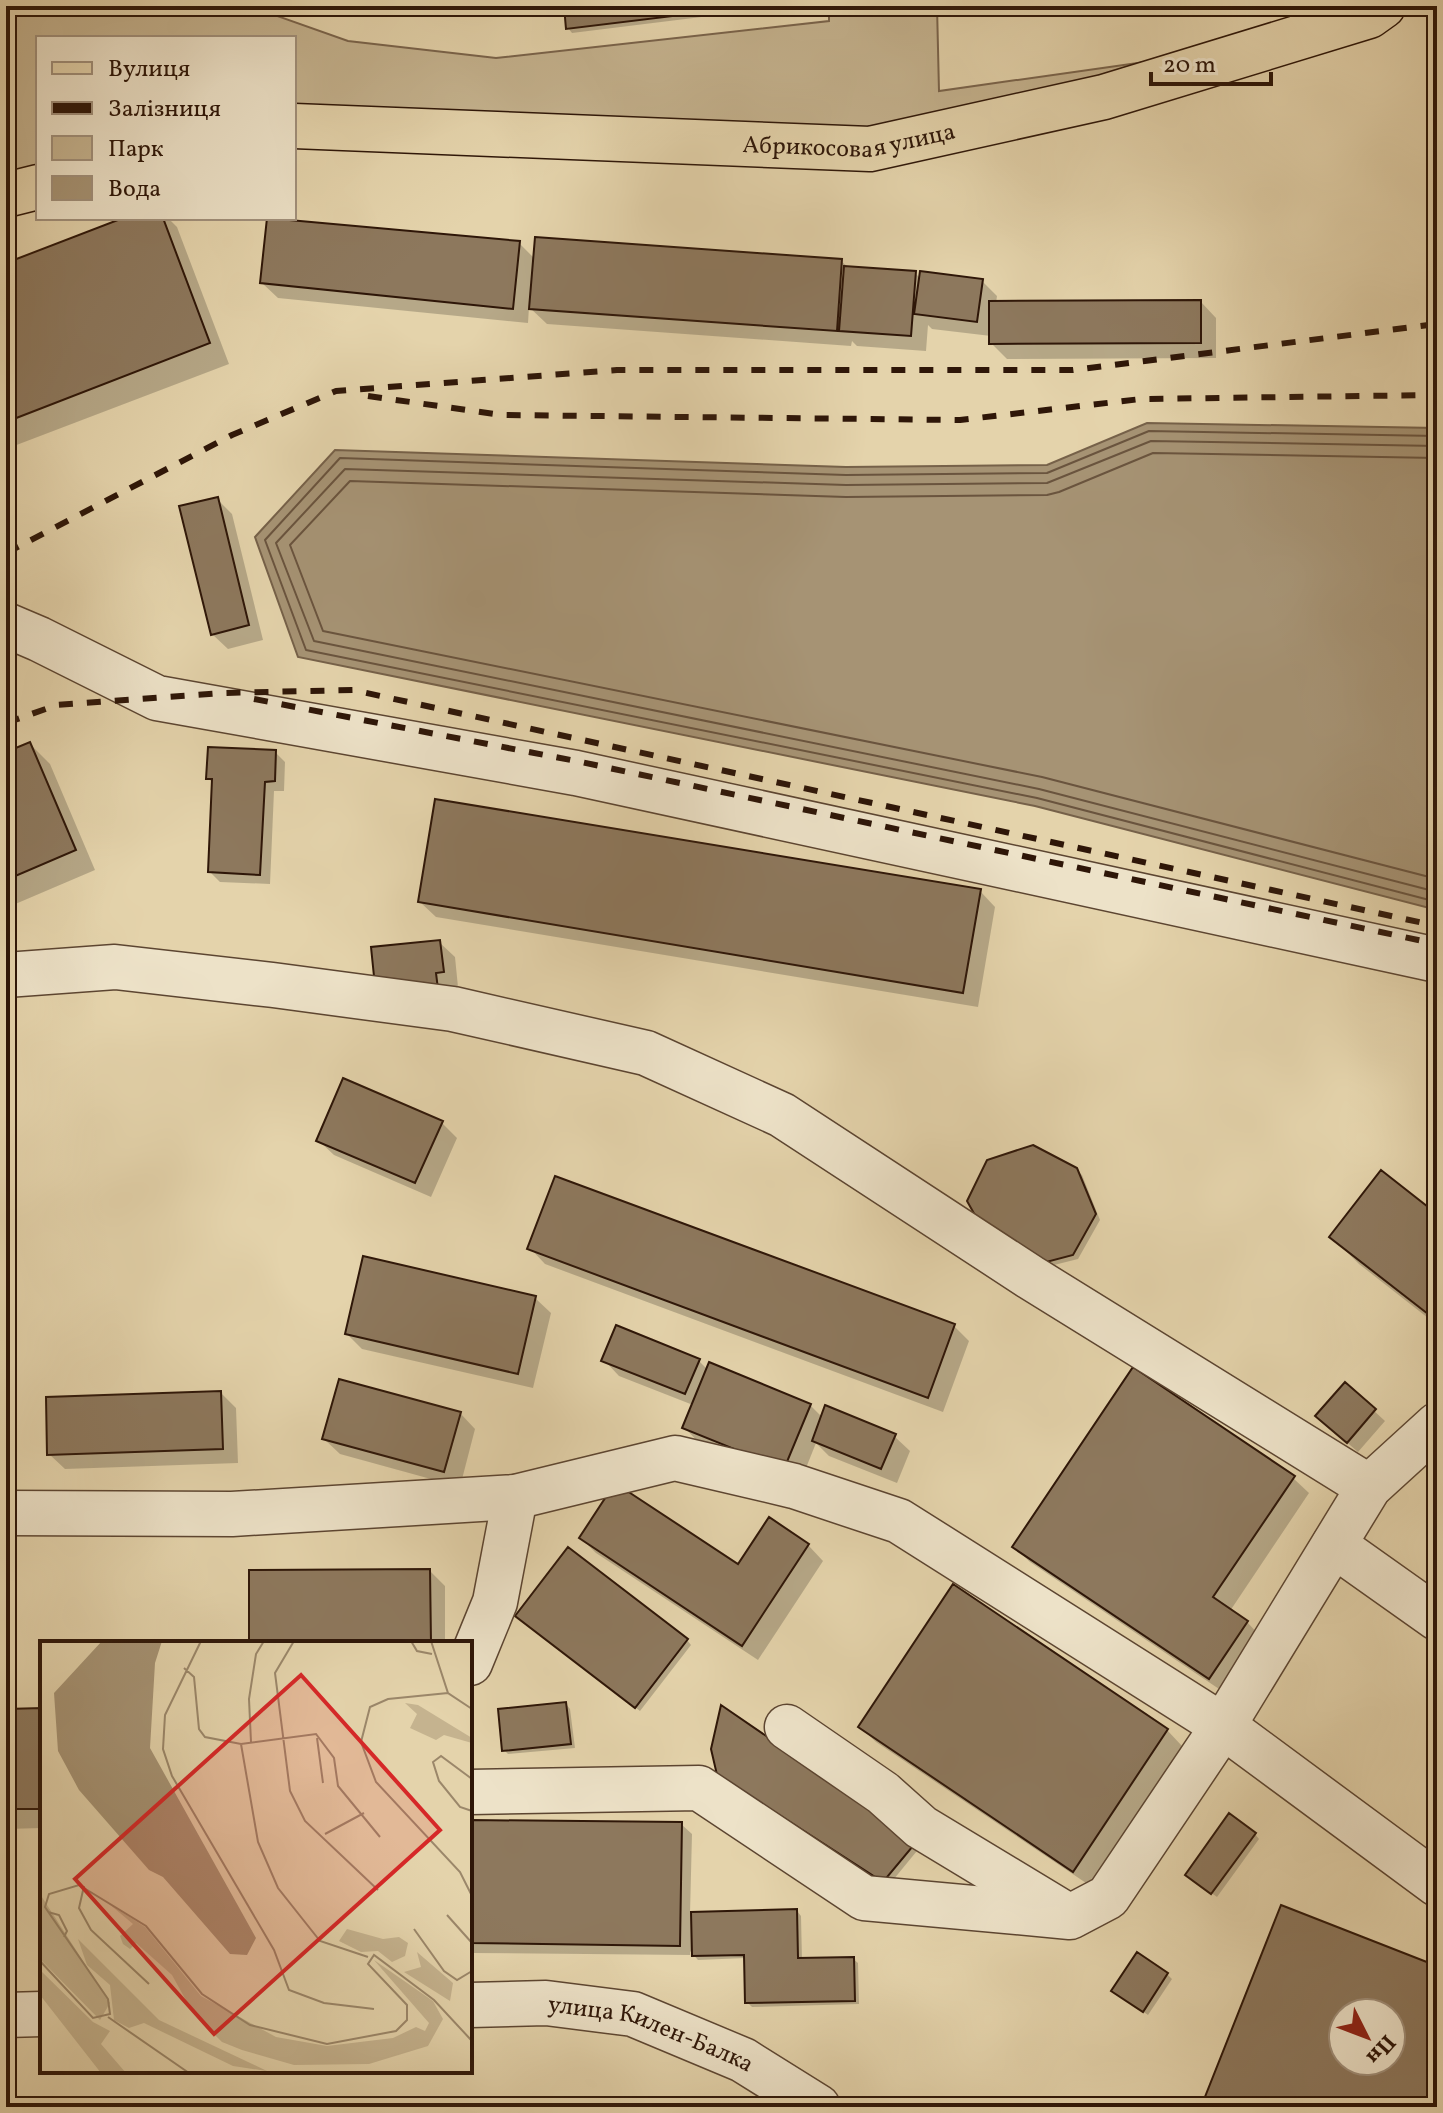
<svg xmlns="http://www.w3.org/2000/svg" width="1443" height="2113" viewBox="0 0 1443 2113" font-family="Vollkorn,serif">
<rect width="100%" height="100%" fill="#e4d3ab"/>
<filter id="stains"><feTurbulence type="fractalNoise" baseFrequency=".0025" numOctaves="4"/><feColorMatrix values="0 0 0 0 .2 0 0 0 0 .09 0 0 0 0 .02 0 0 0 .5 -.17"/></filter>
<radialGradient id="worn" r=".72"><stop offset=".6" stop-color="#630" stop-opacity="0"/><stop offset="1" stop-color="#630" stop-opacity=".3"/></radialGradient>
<!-- green -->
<path fill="#c5b38f" stroke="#7a644c" stroke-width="2" d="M6 6H249L348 41 496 58 829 21V6H937L939 91 1166 59 872 138 294 113V38H38V171L6 180Z"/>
<!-- water -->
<path fill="#a69374" stroke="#766149" stroke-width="2" d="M1147 423 1437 428V910L1035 806 298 657 255 537 335 450 846 467 1047 465Z"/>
<!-- shadow -->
<path fill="#0003" d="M566 6H741L742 12 572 33 568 28Z
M763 6H805V9L768 12Z
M129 218H168L177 227 229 364 6 449V265Z
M269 218 519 243 535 259 841 261 849 268 915 273 921 279 982 281 997 296 996 303 1201 302 1216 318V358L1007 359 991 343V336L932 329 928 325 926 351 857 346 852 341 851 346 547 324 529 307 528 323 278 298 262 283Z
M217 499 232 514 263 640 228 649 212 634Z
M30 744 50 764 95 870 6 908V754Z
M275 752 285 762 284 791H274L270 884 220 882 210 872 214 784 208 778Z
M980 891 995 907 978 1007 436 917 420 902Z
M439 942 455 957 458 987 394 1010Z
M442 1123 457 1138 431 1197 334 1155 318 1140Z
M1076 1170 1082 1175 1100 1220 1078 1259 1042 1268Z
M1437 1216V1325L1359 1264 1331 1236Z
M530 1248 954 1326 969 1341 943 1412 545 1264Z
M535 1298 551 1313 533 1388 362 1349 347 1334Z
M604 1360 699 1361 708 1370 810 1405 823 1418 894 1436 910 1451 897 1483 829 1456 816 1443 800 1483 699 1443 684 1427 693 1405 619 1376Z
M1346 1385 1385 1421 1358 1452 1328 1426Z
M221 1393 236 1408 238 1463 65 1469 49 1454Z
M460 1413 475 1429 460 1487 340 1454 324 1439Z
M1293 1478 1309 1493 1230 1611 1247 1622 1262 1638 1225 1693 1030 1562 1014 1547Z
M581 1538 739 1567 808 1545 823 1561 758 1660 596 1553Z
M430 1571 445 1586V1643H251Z
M954 1587 1167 1730 1182 1746 1089 1885 876 1742 860 1727Z
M522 1620 687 1640 691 1645 640 1711Z
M566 1704 570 1709 575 1748 508 1754 504 1750Z
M42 1710V1828L6 1829V1711Z
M713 1749 921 1846 889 1885Z
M470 1822 681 1824 692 1834 690 1914 797 1911 801 1916 802 1960 853 1959 858 1963 859 2004 752 2007 747 2002 746 1958 698 1960 690 1951V1955L470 1953Z
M1255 1834 1259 1839 1217 1897 1192 1879Z
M1167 1974 1172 1979 1148 2015 1119 1995Z"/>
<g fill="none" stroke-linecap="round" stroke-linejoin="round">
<!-- shore -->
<path stroke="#6a543e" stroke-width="2" d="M1437 436 1149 431 1047 473 846 475 340 458 265 540 306 650 1037 798 1437 902
M1437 446 1151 441 1047 483 846 485 345 469 276 543 314 641 1039 789 1437 892
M1437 458 1153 453 1059 492 1047 495 846 497 350 481 290 545 323 631 1042 777 1437 879"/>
</g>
<!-- building -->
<path fill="#8d785d" stroke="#2e1608" stroke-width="2" fill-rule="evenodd" d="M564 6H738L739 8 566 29Z
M123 218H163L210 343 6 422V263Z
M267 218 520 241 513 309 260 283Z
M535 237 842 259 837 331 529 309Z
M844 266 916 271 911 336 839 331Z
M920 271 983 279 977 322 914 314Z
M1201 300V343L989 344V301Z
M218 497 249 625 211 635 179 506Z
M30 742 76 850 6 880V752Z
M208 747 276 750 275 781 265 782 260 875 208 872 212 779H206Z
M435 799 981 889 963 993 418 902Z
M440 940 444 972 436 973 438 989 376 996 371 947Z
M343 1078 443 1121 415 1183 316 1141Z
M1033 1145 1077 1168 1096 1214 1073 1255 1035 1265 985 1233 967 1201 987 1160Z
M1381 1170 1437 1214V1321L1329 1237Z
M555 1176 955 1324 928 1398 527 1249Z
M363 1256 536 1296 518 1374 345 1334Z
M616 1325 700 1359 685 1394 601 1361Z
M709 1362 811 1404 784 1469 682 1428Z
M1133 1367 1295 1476 1213 1597 1248 1621 1209 1679 1012 1547Z
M339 1379 461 1412 444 1472 322 1439Z
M1345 1382 1376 1409 1347 1443 1315 1416Z
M221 1391 223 1449 47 1455 46 1397Z
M825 1405 896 1434 881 1469 812 1441Z
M615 1483 738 1564 769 1517 809 1544 742 1646 579 1538Z
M568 1547 688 1639 635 1708 515 1616Z
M430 1569 431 1643H249V1570Z
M953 1584 1168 1729 1073 1872 858 1727Z
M566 1702 571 1744 502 1751 498 1709Z
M721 1705 918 1840 883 1882 717 1775 711 1749Z
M42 1708V1809H6V1709Z
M1229 1813 1256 1833 1211 1894 1185 1875Z
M470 1820 682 1822 680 1946 470 1943Z
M1281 1905 1437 1966V2107H1201ZM1343 2013H1391V2061H1343Z
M797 1909 798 1958 854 1957 855 2001 745 2003 744 1955 692 1956 691 1912Z
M1137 1952 1168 1973 1143 2012 1111 1991Z"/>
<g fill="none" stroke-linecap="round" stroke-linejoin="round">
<!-- minor casing -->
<g stroke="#5c4531" stroke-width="47">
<g id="minor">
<path d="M6 625 39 639 157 698 576 773 1437 960"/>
<path d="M6 975 115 967 273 985 453 1009 646 1053 782 1115 1030 1277 1369 1487"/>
<path d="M6 1513 232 1514 515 1497 675 1458 794 1486 899 1521 1223 1726 1437 1884"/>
<path d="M1334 1545 1437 1618"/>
<path d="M470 1663 495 1602 515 1497"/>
<path d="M787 1727 883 1793 921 1827 1060 1911"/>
<path d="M470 1792 699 1788 864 1898 1070 1917 1108 1897 1223 1726 1369 1487 1437 1425"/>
<path id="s1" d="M470 2005 546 2003 633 2014 743 2060 818 2107"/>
<path d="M6 2015 42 2014"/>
</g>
</g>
<!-- major casing -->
<g stroke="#2e1608" stroke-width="47">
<g id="major">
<path id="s2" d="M294 126 870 149 1104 97 1369 16 1383 6"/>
<path d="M6 195 38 187"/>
</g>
</g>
<!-- minor -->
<use href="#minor" stroke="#ede2c8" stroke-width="44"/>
<!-- major -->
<use href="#major" stroke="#e4d3ab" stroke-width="44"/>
<!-- rail -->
<path stroke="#2e1608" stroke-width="6" stroke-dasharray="14 14" stroke-linecap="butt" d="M368 396 502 415 960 420 1141 399 1437 395
M6 553 232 435 336 391 617 370H1073L1437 324
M254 699 581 762 1437 944
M6 723 57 705 222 693 353 690 1437 926"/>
</g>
<g text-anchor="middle" stroke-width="8" stroke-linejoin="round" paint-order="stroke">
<!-- street labels -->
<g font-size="24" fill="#2e1608" stroke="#ede2c8">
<text dy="8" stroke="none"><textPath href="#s2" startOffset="556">Абрикосовая улица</textPath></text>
<text dy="8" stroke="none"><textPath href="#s1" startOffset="186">улица Килен-Балка</textPath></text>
</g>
</g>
<!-- overview -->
<g transform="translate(40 1641)">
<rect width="432" height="432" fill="#e4d3ab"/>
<path d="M365 62 378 64 432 97V102L404 94 396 99 370 87 377 73ZM0 253 70 362 60 379 0 318ZM68 262 105 286 161 355 236 396 287 405 353 397 376 386 385 390 389 382 334 319 393 360 403 378 388 405 329 423 254 424 202 409 182 401 153 372 132 334 96 302 90 308 83 303 80 295 93 283ZM307 288 343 298 359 296 368 302 365 315 352 321 338 310 321 311 299 300ZM38 298 119 379 227 430 193 425 104 382 89 387 74 379 70 344 47 324ZM377 311 413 342 410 360 364 331 381 326ZM0 329 53 381 70 390 61 403 86 432H61L0 354Z" fill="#c5b38f"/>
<path d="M62 0H122L115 22 110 107 216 297 207 314 190 313 123 236 109 229 39 149 18 110 14 52Z" fill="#a69374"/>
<path fill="none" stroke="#9b876a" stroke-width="2" d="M161 0 125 74 123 108 132 135 234 309 249 349 284 362 334 368M254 0 235 32 250 150 265 180 338 249M371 0 377 10 392 13M391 0 408 52 432 68M144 27 154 36 159 88 165 96 201 103 276 93 294 117 298 145 340 196M408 52 348 58 330 66 321 101 336 141 420 231 432 255M277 97 283 142M211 101 209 58 216 13 224 0M201 103 218 201 238 247 280 300 328 316M432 138 401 115 393 121 399 140 420 166 432 170M285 193 324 172M44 245 39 267 51 289 109 343M8 271 19 274 27 290 24 296M407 274 432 302M374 288 404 330 417 339 432 330M0 320 53 377 70 373 68 358 5 266 9 253 39 244 106 285 162 353 210 384 287 403 356 390 367 379V364L328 323 334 314 394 359 432 400M68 376 149 432"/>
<path fill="#d62828" fill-opacity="0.15" stroke="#d62828" stroke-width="4" d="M261 34 400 189 174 393 35 238Z"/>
<rect width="432" height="432" fill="none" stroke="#2e1608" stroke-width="4"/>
</g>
<!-- margin -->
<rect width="1443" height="2113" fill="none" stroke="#e4d3ab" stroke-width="32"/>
<rect x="8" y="8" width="1427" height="2097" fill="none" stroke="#2e1608" stroke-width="4"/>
<rect x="16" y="16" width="1411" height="2081" fill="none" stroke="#2e1608" stroke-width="2"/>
<!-- legend -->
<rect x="36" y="36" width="260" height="184" fill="#ede2c8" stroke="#a1907b" stroke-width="2"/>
<rect x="52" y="62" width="40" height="12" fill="#e4d3ab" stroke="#a1907b" stroke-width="2"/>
<text x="108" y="76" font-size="24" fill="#2e1608">Вулиця</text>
<rect x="52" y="102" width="40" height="12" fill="#2e1608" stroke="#a1907b" stroke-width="2"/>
<text x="108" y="116" font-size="24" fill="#2e1608">Залізниця</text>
<rect x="52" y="136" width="40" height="24" fill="#c5b38f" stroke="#a1907b" stroke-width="2"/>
<text x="108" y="156" font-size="24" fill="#2e1608">Парк</text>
<rect x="52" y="176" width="40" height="24" fill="#a69374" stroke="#a1907b" stroke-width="2"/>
<text x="108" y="196" font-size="24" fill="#2e1608">Вода</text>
<!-- north arrow -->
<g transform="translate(1367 2037) rotate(132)"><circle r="38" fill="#ede2c8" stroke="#a1907b" stroke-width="2"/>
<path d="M0-6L14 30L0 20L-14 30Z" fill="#8f2418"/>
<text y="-12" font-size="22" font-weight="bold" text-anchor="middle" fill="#2e1608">Пн</text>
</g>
<!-- scale -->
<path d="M1151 72v12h120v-12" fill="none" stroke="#2e1608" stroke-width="4"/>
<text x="1163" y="72" font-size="24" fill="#2e1608" stroke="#ede2c8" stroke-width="6" paint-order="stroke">20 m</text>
<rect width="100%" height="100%" filter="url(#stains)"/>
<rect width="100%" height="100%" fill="url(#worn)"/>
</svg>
